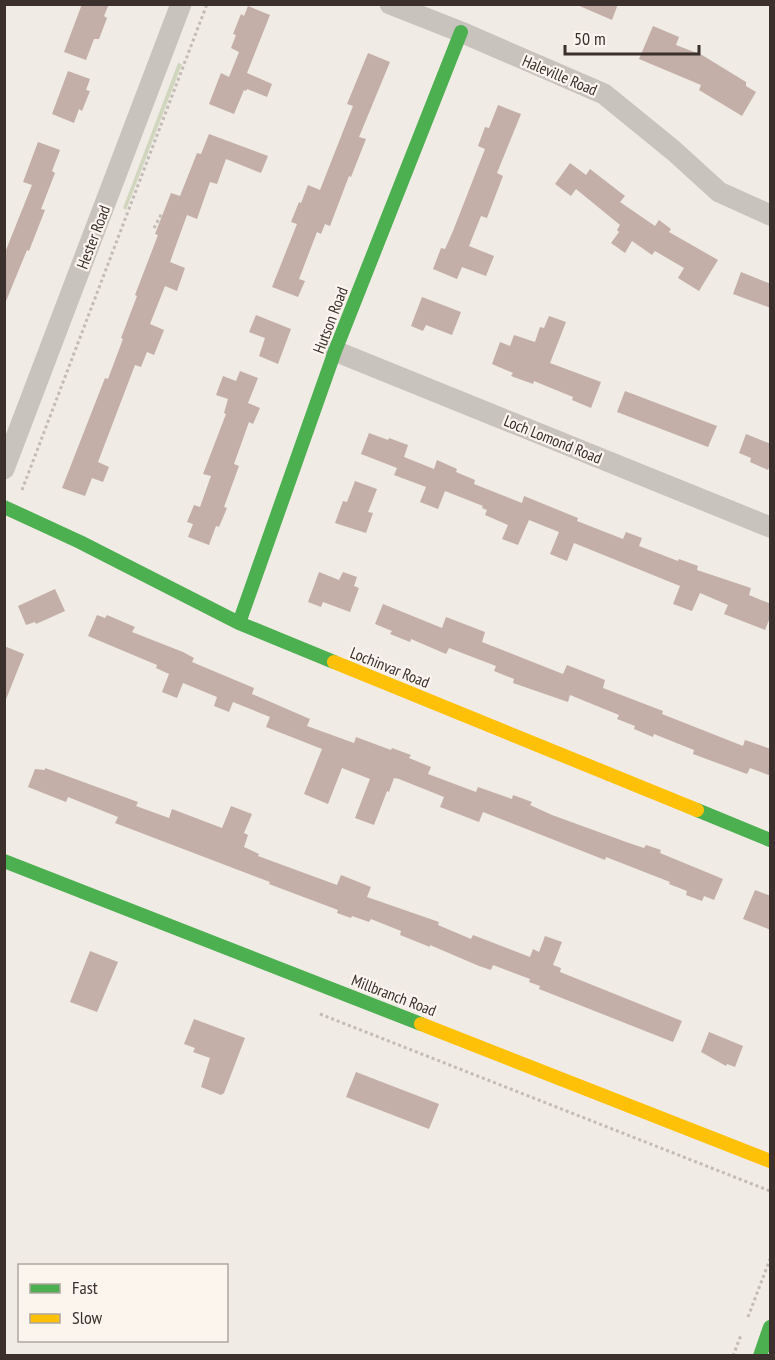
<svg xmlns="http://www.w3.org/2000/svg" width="775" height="1360" viewBox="0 0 775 1360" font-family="'PT Sans Narrow',sans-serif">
<rect width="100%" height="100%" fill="#f0ebe5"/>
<!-- green -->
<path fill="#d1d6bf" d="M178 63 182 64 126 210 123 208Z"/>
<!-- building -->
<path fill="#c3afa7" d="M82 4H109L104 16 107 18 99 39H94L86 60 64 52Z
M575 4H618L612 20Z
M248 6 270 15 247 73 272 84 267 97 247 89 246 91 244 90 234 114 209 104 221 73 229 77 239 52 231 48 236 35 233 34 241 14 244 16Z
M653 26 679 37 676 45 702 55 746 82V86L756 92 742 116 699 90 701 85 639 59Z
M368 53 390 62 359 137 366 139 351 177 349 176 330 226 325 224 321 234 317 232 299 279 305 281 298 297 272 287 297 224 291 222 299 202 301 203 308 185 320 190 353 106 347 104Z
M68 71 90 79 86 90 90 91 82 111 79 109 74 123 52 114Z
M498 105 521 114 497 173 503 176 487 218 481 216 469 246 494 256 486 276 462 267 457 279 433 269 441 248 445 249 453 231 485 149 478 146 485 127 489 128Z
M209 134 268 156 261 173 226 159 217 184 210 182 197 219 187 215 170 262 185 268 177 291 165 286 150 324 164 330 154 355 147 352 141 367 135 365 98 462 109 467 103 482 92 478 85 496 62 488 105 378 108 379 123 339 121 338 137 296 135 295 158 235 155 234 171 193 180 196 197 153 201 154Z
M38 142 60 150 52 171 55 173 41 209 45 210 29 251 27 250 4 306V255L32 185 23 182Z
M570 163 586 175 590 169 625 196 620 202 655 226 659 220 671 229 669 232 718 260 699 291 678 278 684 268 655 251 652 255 632 241 625 253 611 243 619 232 617 230 620 225 576 189 571 196 555 184Z
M741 272 771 284V308L733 294Z
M422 297 461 312 452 335 426 325 423 331 411 326Z
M256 315 291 329 278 364 259 356 265 338 249 332Z
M549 316 566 322 550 363 601 382 591 408 572 400 573 397 534 381 533 384 511 376 513 373 492 364 500 342 510 346 514 335 535 342 540 327 544 328Z
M240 371 258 378 248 403 260 408 253 424 249 422 234 464 239 466 224 507 227 508 219 527 216 526 209 545 188 537 193 524 187 522 194 505 200 507 211 476 203 474 226 414 224 413 228 399 216 395 223 376 236 381Z
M625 391 717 426 708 447 617 412Z
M369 433 388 440 389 438 408 445 404 457 434 469 437 460 457 469 456 472 475 480 474 484 522 503 524 496 578 518 577 521 623 539 626 532 642 538 639 546 678 561 679 559 698 566 697 570 751 588 749 595 771 604V615L765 630 724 614 728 605 700 593 692 611 673 604 680 586 574 543 567 561 550 554 559 532 529 520 518 545 502 539 508 525 485 515 487 510 482 508 483 506 445 491 438 509 420 502 426 487 394 475 397 468 361 454Z
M746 434 771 444V462L768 470 750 462 751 458 739 453Z
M355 481 377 489 368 512 373 513 366 533 335 523 343 501 347 502Z
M319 572 339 580 343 572 357 577 354 586 359 588 350 612 323 602 321 607 308 602Z
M55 589 65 611 36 624 35 622 26 625 18 606Z
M383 604 442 628 446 617 485 632 482 642 563 674 567 665 605 680 603 688 663 711 662 714 743 746 745 740 771 749V776L750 768 747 774 693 754 694 750 654 734 653 737 634 729 635 726 617 719 619 715 570 695 568 702 513 683 514 679 494 671 496 666 449 648 446 654 411 639 410 642 390 634 392 631 375 624Z
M97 615 105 618 107 615 135 627 132 632 183 652 194 658 192 662 254 688 252 694 310 719 307 726 354 743 356 737 391 750 392 748 411 755 409 758 431 767 428 774 476 792 478 787 512 799 513 795 532 802 530 805 552 815 629 843 644 848 646 845 661 850 660 853 723 879 714 900 704 896 702 901 686 895 687 891 669 884 670 882 606 857 605 860 483 812 479 822 440 807 444 797 399 779 394 778 389 792 387 791 374 825 355 818 370 779 342 768 328 804 304 794 322 749 266 727 270 717 233 702 229 712 214 706 217 697 183 683 177 698 162 692 169 674 156 668 157 665 88 636Z
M4 646 24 654 5 702H4Z
M45 768 138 802 136 806 169 818 172 809 222 828 231 806 252 814 244 833 248 835 244 847 259 854 258 856 337 885 341 875 371 887 367 897 439 922 438 925 471 939 473 935 530 957 533 949 539 952 545 936 562 942 553 965 561 968 560 972 682 1021 673 1042 539 989 540 986 529 982 530 979 493 965 491 970 479 966 430 945V947L400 935 401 931 371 919 369 922 352 916 351 918 337 913 338 910 269 884 270 882 115 823 118 817 68 797 66 802 28 787 35 769 45 770Z
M755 890 771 896V930L743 919Z
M90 951 118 962 97 1012 70 1002Z
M194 1019 245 1038 224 1093 221 1095 201 1087 210 1058 193 1052 195 1048 184 1044Z
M709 1032 743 1046 735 1067 727 1064 726 1066 701 1052Z
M356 1072 439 1104 429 1129 346 1097Z"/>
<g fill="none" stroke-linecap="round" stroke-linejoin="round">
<!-- path -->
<path stroke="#c2bbb6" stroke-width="3" stroke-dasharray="3 3" stroke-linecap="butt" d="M154 228 162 213
M22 490 207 4
M320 1014 770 1191
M748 1317 770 1259
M733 1356 741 1335"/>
<!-- street -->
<path stroke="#c9c3be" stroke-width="21" d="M390 4 461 32 604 94 674 151 719 192 770 215
M335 351 770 527
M4 469 181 4"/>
<!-- fast -->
<path stroke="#4caf50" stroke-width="14" d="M4 507 80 542 239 623 334 662
M239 623 335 351 461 32
M697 810 770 840
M4 861 421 1024
M760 1356 770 1327"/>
<!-- slow -->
<path stroke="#ffc107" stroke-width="14" d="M334 662 697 810
M421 1024 770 1161"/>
</g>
<g text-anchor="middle" stroke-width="4.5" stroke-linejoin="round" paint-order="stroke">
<!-- street labels -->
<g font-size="16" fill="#3b302b" stroke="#fbf5ee">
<text transform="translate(560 75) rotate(23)" y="6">Haleville Road</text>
<text transform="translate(93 237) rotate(-69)" y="6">Hester Road</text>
<text transform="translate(330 320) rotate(-69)" y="6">Hutson Road</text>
<text transform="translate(553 439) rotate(22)" y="6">Loch Lomond Road</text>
<text transform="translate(390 667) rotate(22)" y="6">Lochinvar Road</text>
<text transform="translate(394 995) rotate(21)" y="6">Millbranch Road</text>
</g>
</g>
<!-- border -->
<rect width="775" height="1360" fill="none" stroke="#3b302b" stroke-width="12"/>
<!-- legend -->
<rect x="18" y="1264" width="210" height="78" fill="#fbf5ee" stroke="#aea6a0" stroke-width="1.5"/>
<rect x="30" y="1284" width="30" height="9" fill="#4caf50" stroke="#aea6a0" stroke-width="1.5"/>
<text x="72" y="1294" font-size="18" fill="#3b302b">Fast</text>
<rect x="30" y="1314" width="30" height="9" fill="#ffc107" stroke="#aea6a0" stroke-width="1.5"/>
<text x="72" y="1324" font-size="18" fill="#3b302b">Slow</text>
<!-- scale -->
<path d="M565 45v9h134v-9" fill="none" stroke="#3b302b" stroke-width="3"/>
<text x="574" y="45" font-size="18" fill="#3b302b" stroke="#fbf5ee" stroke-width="4.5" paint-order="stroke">50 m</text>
</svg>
